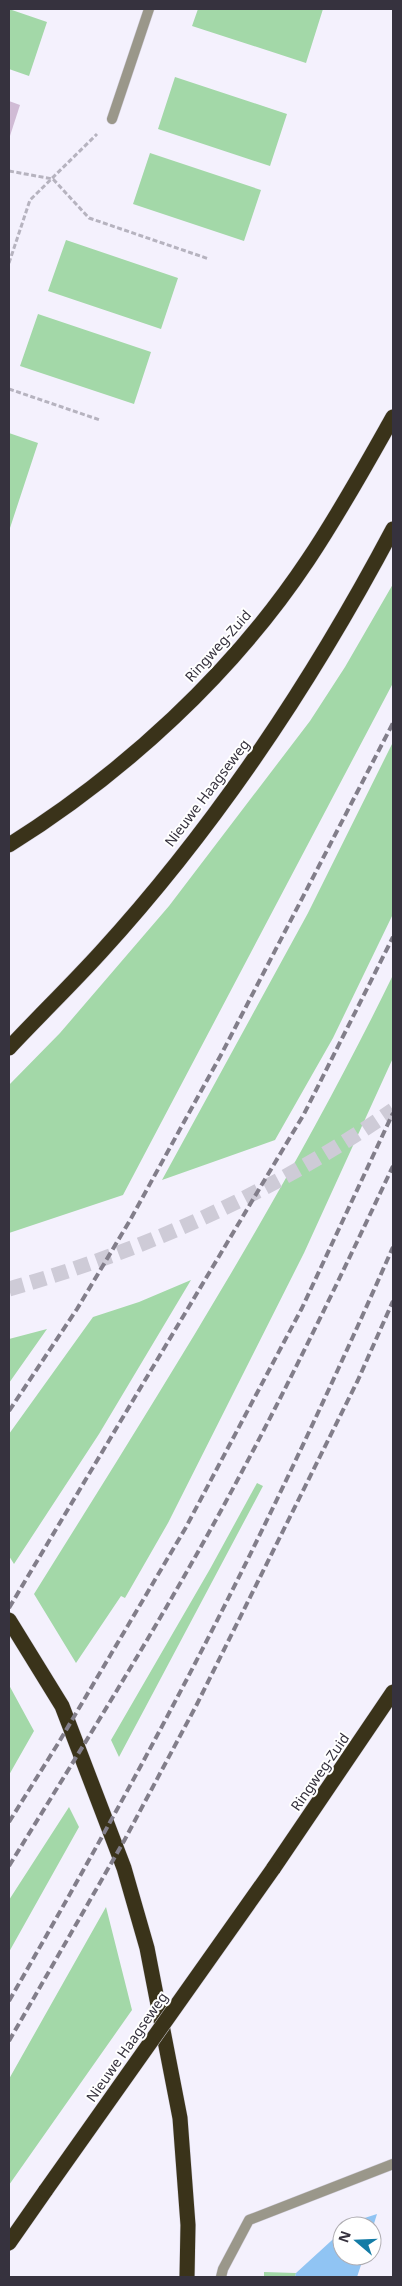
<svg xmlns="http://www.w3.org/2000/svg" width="402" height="2286" viewBox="0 0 402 2286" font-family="'Noto Sans',sans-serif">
<rect width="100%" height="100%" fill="#f4f1fd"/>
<!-- green -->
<path fill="#a3d8a8" d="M9 9 47 22 29 76 9 69Z
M198 9H323L306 63 192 26Z
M175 77 287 114 270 166 158 129Z
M150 153 261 190 244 241 133 204Z
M66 240 178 278 161 329 48 291Z
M38 314 151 352 134 404 20 366Z
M9 433 38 443 9 531Z
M393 584V683L123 1195 9 1233V1085L60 1033 169 906 310 721 345 667Z
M393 742V914L333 1038 275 1140 162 1180 308 913Z
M393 975V1058L304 1253 168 1523 125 1598 121 1596 76 1663 34 1594C160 1392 289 1189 393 975Z
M191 1280 99 1434 14 1564 9 1556V1434L93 1317 139 1302Z
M47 1329 9 1383V1339Z
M257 1483 263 1486 119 1757 111 1740 210 1569Z
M9 1685 34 1731 9 1775Z
M69 1807 79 1827 9 1952V1900Z
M106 1907 132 2010 9 2185V2079Z
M264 2272 296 2273 295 2277H264Z"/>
<!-- water -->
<path fill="#90c4f3" d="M377 2214 372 2230V2226H348L352 2222Z
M342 2231V2256H364L357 2277H295L296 2273Z"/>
<!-- building -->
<path fill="#d0bbd5" d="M9 101 20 105 9 139Z"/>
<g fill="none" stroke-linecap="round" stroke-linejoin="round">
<!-- motorway-tunnel -->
<path stroke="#cecbd7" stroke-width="15" stroke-dasharray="15 8" stroke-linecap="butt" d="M9 1289C146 1250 276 1191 393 1110"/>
<!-- service casing -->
<g stroke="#d2cfdb" stroke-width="11">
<path id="service" d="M112 119 149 9
M221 2277 223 2269 249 2220 393 2164"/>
</g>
<!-- motorway casing -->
<g stroke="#d2cfdb" stroke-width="16">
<path id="motorway" d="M9 845C124 773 232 674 308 560 339 514 366 465 393 417
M9 1048C39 1016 71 985 101 952 216 826 313 680 393 529
M9 1620 62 1706 124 1868 147 1948 180 2118 188 2225 187 2277
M273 1869 393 1692
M9 2243 46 2190"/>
</g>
<!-- path -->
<path stroke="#b6b3bf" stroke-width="3" stroke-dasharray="5 2.5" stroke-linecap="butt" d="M9 171 53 179 89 218 209 259
M9 263 30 200 97 134
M9 389 100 420"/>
<!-- service -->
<use href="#service" stroke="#9a978a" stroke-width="10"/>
<!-- motorway -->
<use href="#motorway" stroke="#3a331a" stroke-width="15"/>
<!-- rail -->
<path stroke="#827e8a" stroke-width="4" stroke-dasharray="8 4" stroke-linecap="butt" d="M9 1411 77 1309 129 1222 222 1053 393 723
M9 1608 304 1114 393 937
M9 1822 59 1742 185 1529 302 1308 393 1113
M9 1866C75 1759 142 1652 203 1543 272 1420 333 1293 393 1166
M9 2001C67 1900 124 1799 178 1696 255 1550 326 1399 393 1247
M9 2041 124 1841 196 1706 358 1380 393 1301"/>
<!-- motorway-bridge casing -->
<g stroke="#d2cfdb" stroke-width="16" stroke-linecap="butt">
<path id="motorway-bridge" d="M46 2190 273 1869"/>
</g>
<!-- motorway-bridge -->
<use href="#motorway-bridge" stroke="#3a331a" stroke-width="15"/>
</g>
<g text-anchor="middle" stroke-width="4" stroke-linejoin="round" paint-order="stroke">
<!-- street labels -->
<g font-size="14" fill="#36323e" stroke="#fff">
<text transform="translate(218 646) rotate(-48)" y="5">Ringweg-Zuid</text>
<text transform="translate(207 793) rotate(-53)" y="5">Nieuwe Haagseweg</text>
<text transform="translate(320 1772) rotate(-55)" y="5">Ringweg-Zuid</text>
<text transform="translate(127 2047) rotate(-55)" y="5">Nieuwe Haagseweg</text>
</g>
</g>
<!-- border -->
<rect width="402" height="2286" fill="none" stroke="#36323e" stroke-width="20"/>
<!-- north arrow -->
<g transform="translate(357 2241) rotate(289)"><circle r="24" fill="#ffffff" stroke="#afadb2"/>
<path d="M0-4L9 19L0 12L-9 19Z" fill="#147ca6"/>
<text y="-8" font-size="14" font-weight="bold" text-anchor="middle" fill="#36323e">N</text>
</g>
</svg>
